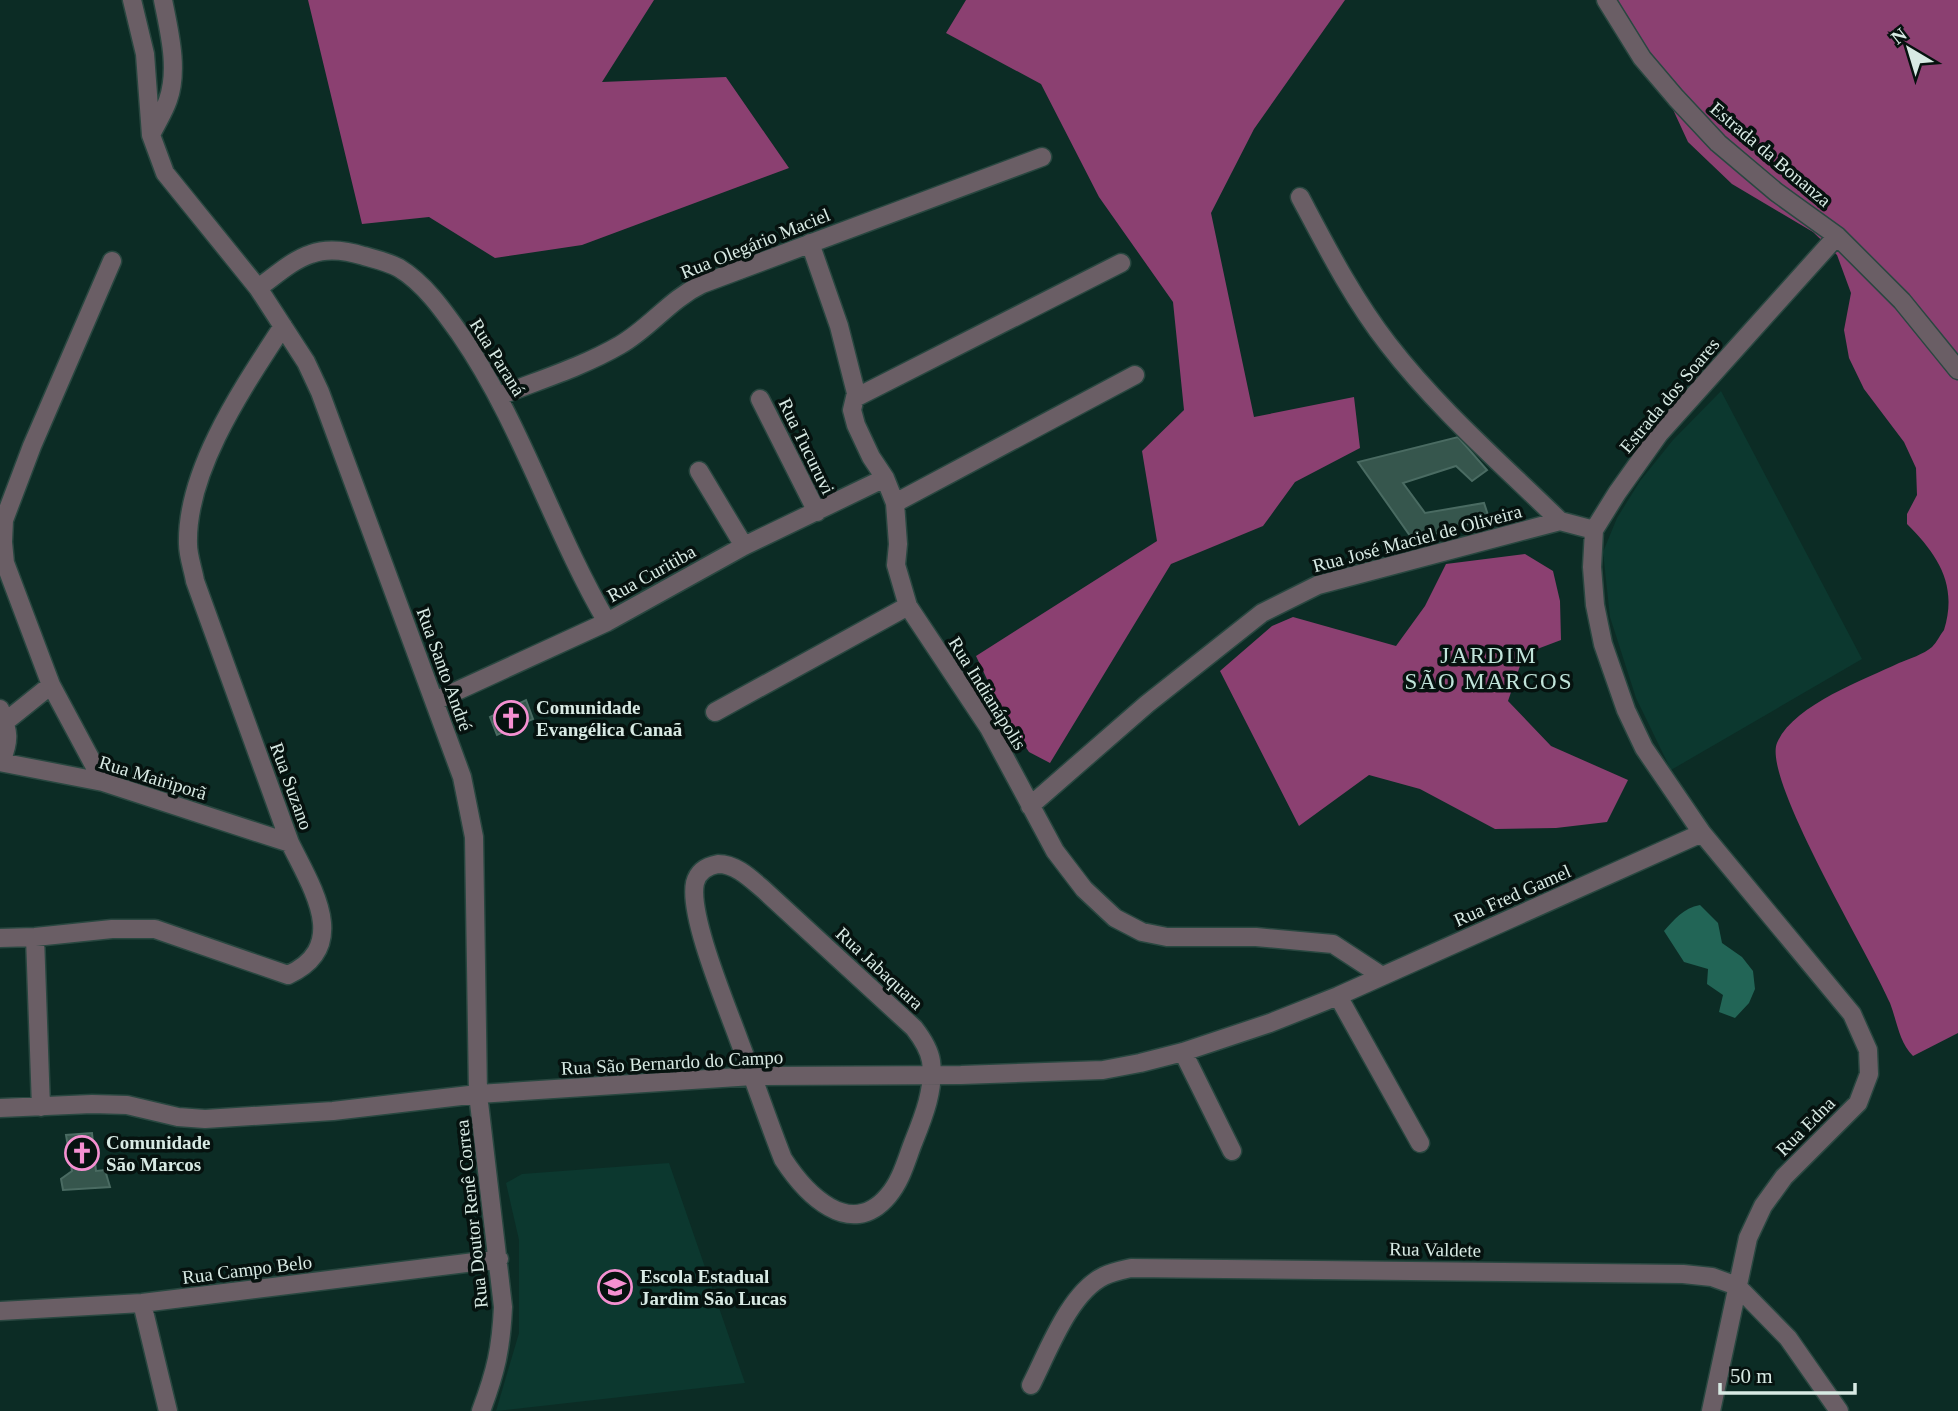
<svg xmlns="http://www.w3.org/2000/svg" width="1958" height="1411" viewBox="0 0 1958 1411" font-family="'Times New Roman',serif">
<rect width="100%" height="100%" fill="#0c2c25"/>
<!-- built -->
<path fill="#0c382f" d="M1721 391 1862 659 1671 770 1636 698 1610 617 1603 552 1617 518 1640 481 1673 440Z
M669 1163 745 1383 496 1411 519 1333V1240L506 1183 522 1174Z"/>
<!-- forest -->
<path fill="#8b4071" d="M308 0H654L602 82 726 77 789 168 582 245 495 258 429 217 362 224Z
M966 0H1345L1254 129 1211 213 1254 417 1354 397 1360 448 1295 482 1263 526 1171 564 1050 763 1029 752 1002 711 976 656 1157 541 1142 451 1184 410 1173 302 1099 197 1041 84 946 33Z
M1606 0H1958V1033L1913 1056C1899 1042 1897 1021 1890 1003 1872 959 1762 779 1777 743 1793 705 1864 680 1899 663 1909 659 1924 654 1932 647 1937 642 1940 635 1944 630 1958 585 1938 555 1907 524V514L1917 495 1916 468 1904 442 1864 389 1849 358 1844 330 1851 293 1837 255 1813 232 1732 184 1688 142 1670 103Z
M1525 554 1553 571 1560 601 1561 640 1524 654 1508 701 1551 746 1628 780 1607 822 1556 828 1495 829 1420 789 1369 775 1299 826 1220 671 1272 626 1293 617 1396 646 1425 606 1446 564Z"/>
<!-- water -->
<path fill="#226556" d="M1700 905 1718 923 1722 943 1742 957 1753 971 1755 989 1749 1003 1735 1018 1719 1012 1723 995 1707 984 1708 969 1684 962 1664 931C1674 920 1683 908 1700 905Z"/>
<!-- building -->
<path fill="#36564d" stroke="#4a6b62" stroke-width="2" d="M1458 437 1487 470 1472 481 1456 466 1403 483 1425 513 1484 503 1489 518 1413 540 1358 462Z
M526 700 533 719 497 735 490 717Z
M92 1133 96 1171 105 1170 110 1187 63 1190 61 1179 72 1171 66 1135Z"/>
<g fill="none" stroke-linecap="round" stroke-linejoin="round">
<!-- minor casing -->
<g stroke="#294740" stroke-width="21">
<path id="minor" d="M132 0 145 54 151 135 165 173 258 288 306 362 320 392 462 777 474 837 478 1094 503 1307C501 1349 496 1371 481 1411
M1606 0 1642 58 1676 98 1718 143 1776 192 1837 236 1902 301 1958 370
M151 135C156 124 164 112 168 100 179 69 169 31 163 0
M1300 197C1327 248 1353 299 1388 344 1438 409 1502 464 1560 521
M810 243 839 326 856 393 852 410 856 425 871 457 885 478 895 503 898 544 896 565 908 606 989 728 1055 851 1084 889 1115 918 1142 932 1167 937H1256L1333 944 1382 976
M258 288C274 277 292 260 311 254 327 248 348 251 364 256 375 259 388 262 399 268 424 283 443 310 460 334 522 424 552 528 607 622
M499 396C539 380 582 367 620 345 651 327 669 300 702 284L1042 157
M855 398 1121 263
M760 399 817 512
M699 471 744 546
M895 503 1135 375
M435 701 607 622 744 546 885 478
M0 709C9 732 10 740 1 762
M715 712 908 606
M5 722 51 685
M0 762 103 782 290 843
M103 782 51 685 5 563 3 542 4 520 32 446 112 261
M1030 806 1147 704 1262 613 1318 585 1560 521 1594 530
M718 864C736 864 750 878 764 890L914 1028C921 1037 929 1048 931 1061 935 1089 923 1118 913 1143 906 1161 901 1181 888 1196 850 1241 805 1193 783 1159 768 1121 755 1082 740 1043 728 1009 688 916 695 883 698 871 707 866 718 864Z
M35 937 41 1107
M0 938 35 937 112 929H155L288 975C351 946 312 888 290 843L195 581C193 569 188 556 188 544 186 470 244 386 283 326
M1338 996 1420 1143
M1183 1052 1232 1151
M0 1108 92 1104 127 1105 178 1117 205 1119 333 1111 478 1094 753 1076 961 1075 1103 1070 1140 1063 1183 1052 1270 1023 1338 996 1702 833
M142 1303 168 1411
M0 1311 142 1303 499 1259
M1031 1385C1048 1352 1069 1293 1104 1276 1112 1272 1122 1270 1131 1268L1683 1274 1712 1277 1737 1286 1788 1338 1839 1411
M1711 1411 1748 1238 1763 1206 1784 1177 1858 1103 1869 1074 1868 1050 1852 1014 1702 833 1644 748 1626 710 1603 644 1595 605 1592 567 1594 530 1617 493 1659 434 1837 236"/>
</g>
<!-- minor -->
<use href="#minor" stroke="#6a5e65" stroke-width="18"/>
</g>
<!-- icons -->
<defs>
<g id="church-ring" transform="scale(1.75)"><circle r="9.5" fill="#06120f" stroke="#f590d1" stroke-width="1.5"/><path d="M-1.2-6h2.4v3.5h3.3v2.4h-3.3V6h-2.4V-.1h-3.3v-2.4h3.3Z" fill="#f590d1"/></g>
<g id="school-ring" transform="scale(1.75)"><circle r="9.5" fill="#06120f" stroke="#f590d1" stroke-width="1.5"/><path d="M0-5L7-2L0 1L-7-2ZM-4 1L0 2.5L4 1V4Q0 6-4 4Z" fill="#f590d1"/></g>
</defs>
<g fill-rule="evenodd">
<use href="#church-ring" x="511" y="718"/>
<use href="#church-ring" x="82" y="1153"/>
<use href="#school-ring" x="615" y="1287"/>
</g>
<g text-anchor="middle" stroke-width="7" stroke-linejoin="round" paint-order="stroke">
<!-- street labels -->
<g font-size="19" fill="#d8eae4" stroke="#06120f">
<text transform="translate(1771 154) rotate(40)" y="7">Estrada da Bonanza</text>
<text transform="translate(755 243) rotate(-22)" y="7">Rua Olegário Maciel</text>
<text transform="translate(498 357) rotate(58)" y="7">Rua Paraná</text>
<text transform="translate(1669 395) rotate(-50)" y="7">Estrada dos Soares</text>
<text transform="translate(807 446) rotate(64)" y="7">Rua Tucuruvi</text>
<text transform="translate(1417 538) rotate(-15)" y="7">Rua José Maciel de Oliveira</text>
<text transform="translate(651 573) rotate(-29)" y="7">Rua Curitiba</text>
<text transform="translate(445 669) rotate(70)" y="7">Rua Santo André</text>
<text transform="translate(988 693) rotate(58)" y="7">Rua Indianápolis</text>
<text transform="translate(153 777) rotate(17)" y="7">Rua Mairiporã</text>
<text transform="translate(292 786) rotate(70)" y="7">Rua Suzano</text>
<text transform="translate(1512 895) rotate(-24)" y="7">Rua Fred Gamel</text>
<text transform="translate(880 968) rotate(43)" y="7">Rua Jabaquara</text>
<text transform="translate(672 1062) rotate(-3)" y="7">Rua São Bernardo do Campo</text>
<text transform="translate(1805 1126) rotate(-45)" y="7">Rua Edna</text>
<text transform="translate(471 1214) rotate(-96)" y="7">Rua Doutor Renê Correa</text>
<text transform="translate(1435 1249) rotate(1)" y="7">Rua Valdete</text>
<text transform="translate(247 1269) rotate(-7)" y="7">Rua Campo Belo</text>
</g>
<!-- poi labels -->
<g font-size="19" font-weight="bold" fill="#d8eae4" stroke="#06120f" text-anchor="start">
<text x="536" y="714">Comunidade<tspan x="536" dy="22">Evangélica Canaã</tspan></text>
<text x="106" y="1149">Comunidade<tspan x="106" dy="22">São Marcos</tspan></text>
<text x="640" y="1283">Escola Estadual<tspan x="640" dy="22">Jardim São Lucas</tspan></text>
</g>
<!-- quarter labels -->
<g font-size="23" letter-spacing="2" fill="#c1e4da" stroke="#06120f">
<text x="1489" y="663">JARDIM<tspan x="1489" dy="26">SÃO MARCOS</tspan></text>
</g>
</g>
<!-- north arrow -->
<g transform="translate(1909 49) rotate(322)" stroke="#06120f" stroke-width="5" paint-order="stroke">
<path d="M0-5L12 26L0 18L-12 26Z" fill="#d8eae4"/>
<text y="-10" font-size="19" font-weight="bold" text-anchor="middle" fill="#d8eae4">N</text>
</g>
<!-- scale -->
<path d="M1720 1383v10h135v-10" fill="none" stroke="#d8eae4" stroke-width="3.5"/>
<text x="1730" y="1383" font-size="21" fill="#d8eae4" stroke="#06120f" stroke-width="5" paint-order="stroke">50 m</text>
</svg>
